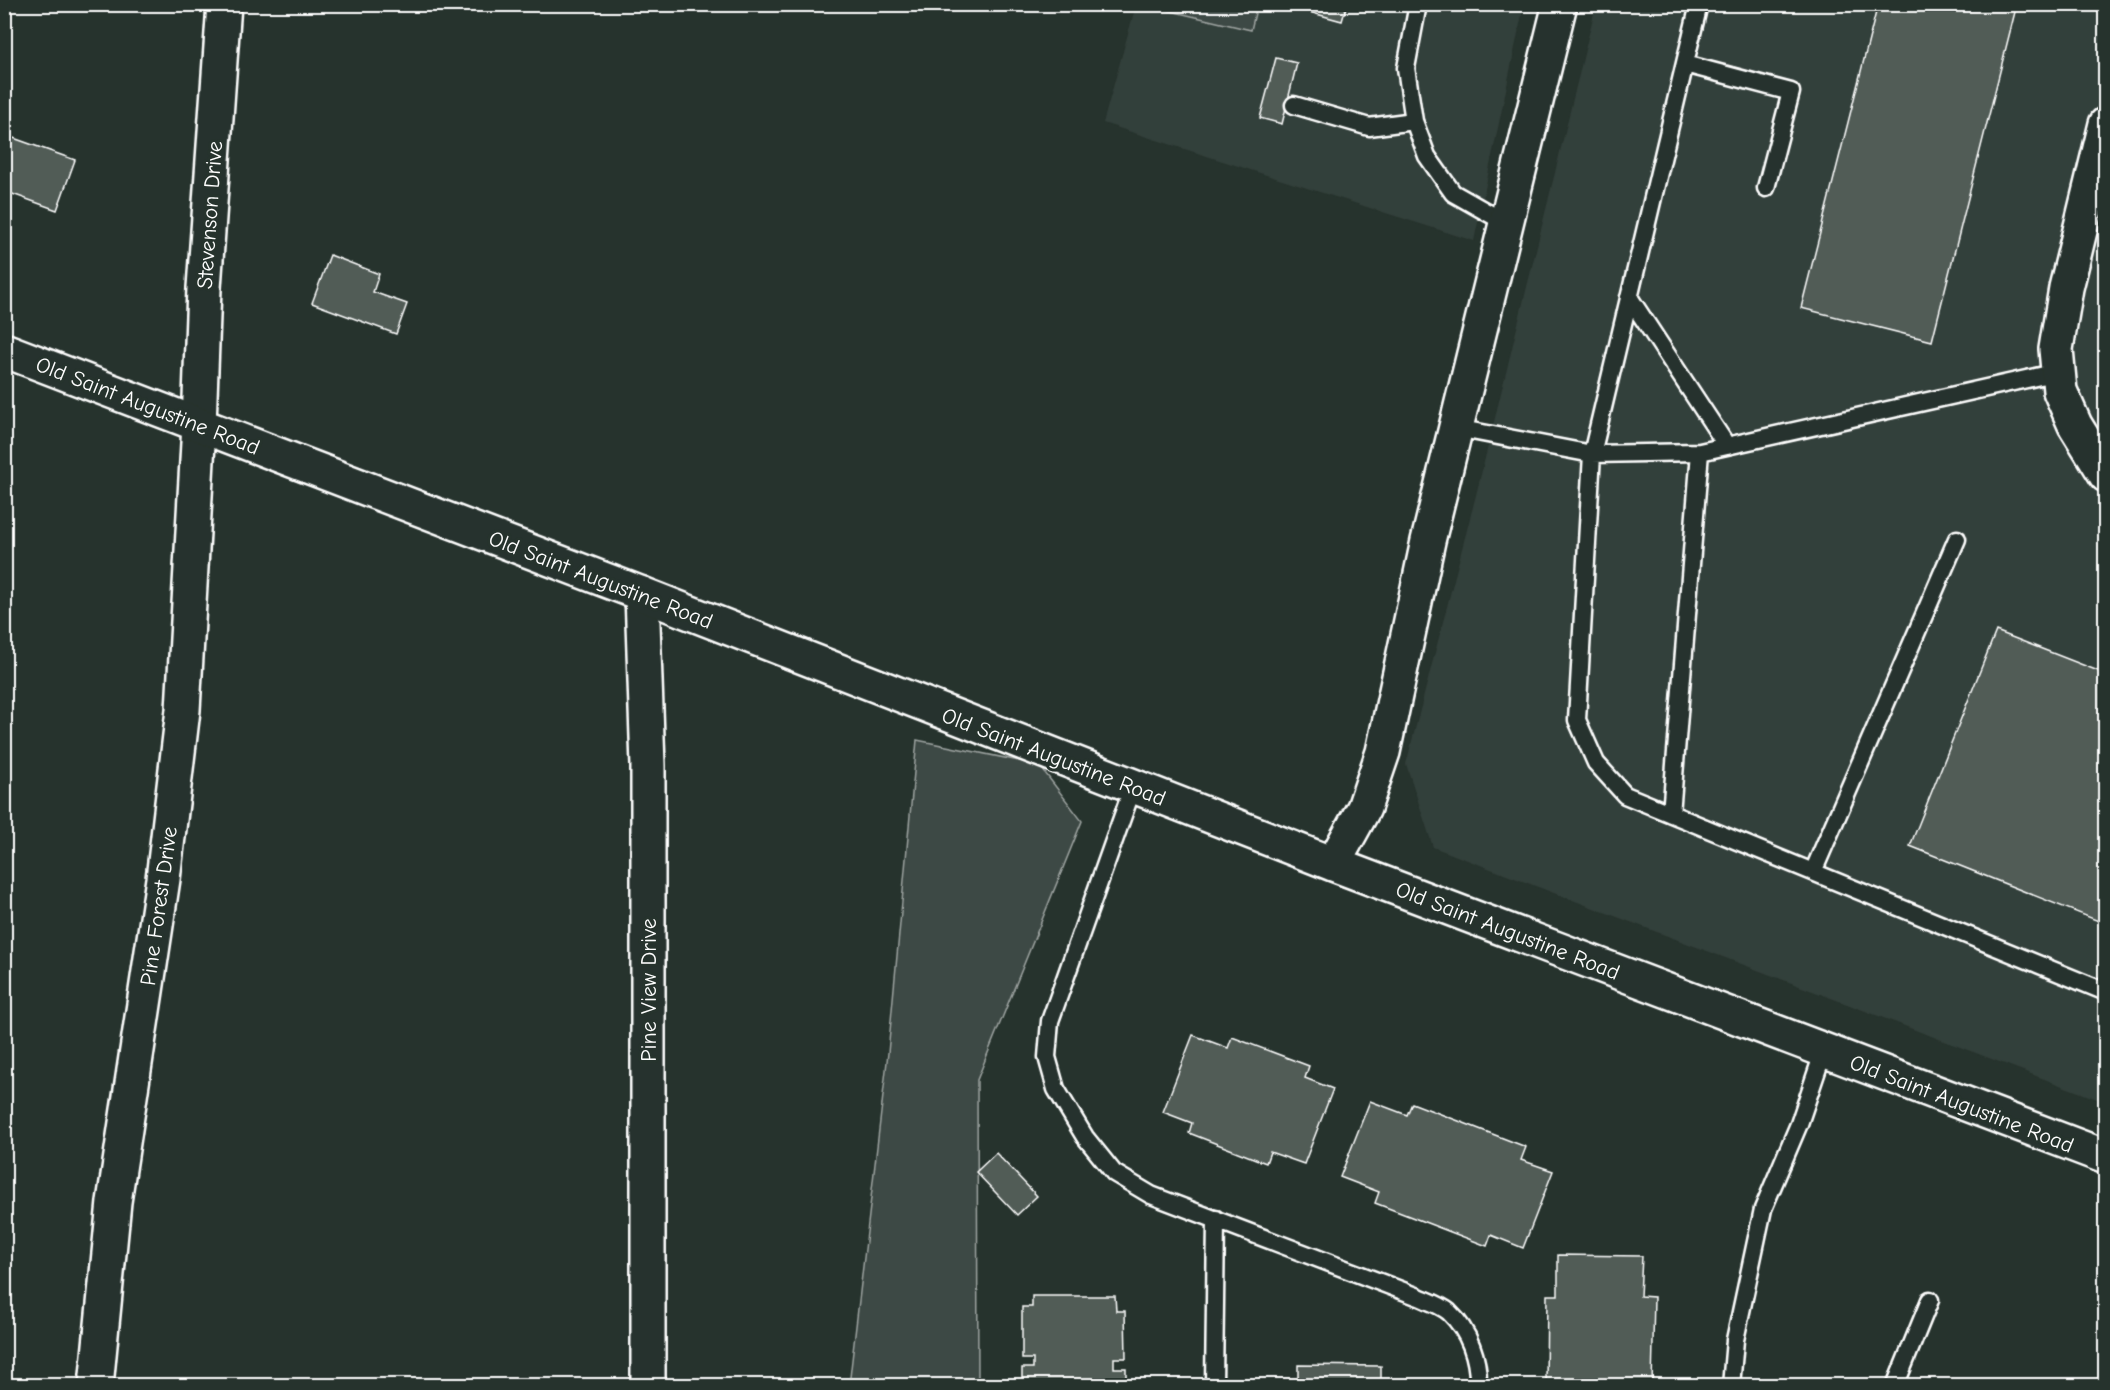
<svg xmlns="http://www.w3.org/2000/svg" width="2110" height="1390" viewBox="0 0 2110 1390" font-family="'Comic Neue',sans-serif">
<rect width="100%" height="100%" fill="#26332d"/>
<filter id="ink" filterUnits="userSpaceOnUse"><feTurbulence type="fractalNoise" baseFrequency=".0167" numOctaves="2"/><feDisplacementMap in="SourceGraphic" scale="12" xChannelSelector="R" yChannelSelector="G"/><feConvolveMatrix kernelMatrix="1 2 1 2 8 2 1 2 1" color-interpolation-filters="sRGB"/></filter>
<g filter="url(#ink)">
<!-- built -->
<path fill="#333f3a" d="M1136 5H1524L1474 241 1103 123Z
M1596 5H2105V1102L1433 847 1406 764 1476 495Z"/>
<!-- green -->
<path fill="#3e4944" stroke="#9ea4a2" stroke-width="1.5" d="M1163 5 1257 4V5L1251 30 1162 9Z
M917 740 1039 765 1082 821 977 1080 978 1385 849 1386 888 1053Z"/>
<!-- building -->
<path fill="#515c57" stroke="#fff" stroke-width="1.5" d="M1288 4H1347L1342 21 1287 6Z
M1878 4H2017L1932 341 1801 308Z
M1276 58 1297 63 1282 124 1260 118Z
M4 125 9 127 5 135 75 160 57 210 4 191Z
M330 255 379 274 373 292 407 304 396 334 312 303Z
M1996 631 2106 674V924L1910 846Z
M1193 1035 1228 1048 1232 1037 1309 1066 1305 1078 1333 1089 1304 1164 1270 1152 1266 1163 1189 1133 1192 1123 1163 1112Z
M1370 1101 1407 1115 1412 1103 1526 1147 1521 1160 1553 1171 1523 1248 1491 1235 1487 1246 1375 1203 1379 1192 1340 1177Z
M996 1153 1037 1196 1017 1215 976 1172Z
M1558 1255 1642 1256 1640 1296 1654 1297 1652 1386H1546L1547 1295H1558Z
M1032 1296H1115L1116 1311H1125L1126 1358H1114V1368H1126V1386H1022V1368H1033V1359H1022V1307H1032Z
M1298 1365 1381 1366V1386H1298Z"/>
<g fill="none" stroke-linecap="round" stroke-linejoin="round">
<!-- service casing -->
<g stroke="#fff" stroke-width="21">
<path id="service" d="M1418 4 1406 68 1414 121 1427 156 1453 193 1506 223
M1699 4 1592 454 1577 720 1596 763 1625 795 2106 992
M1685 64 1791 92 1766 188
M1294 105 1369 127 1414 121
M1629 297 1727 446
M1456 428 1592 454 1700 452 2058 372
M1133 787 1050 1021 1047 1057 1056 1089 1085 1137 1114 1173 1151 1195 1419 1297C1428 1301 1441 1305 1449 1312 1469 1331 1479 1359 1478 1386
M1671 814 1700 452
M1813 872 1957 539
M1214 1386 1216 1219
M1731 1386 1735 1340 1763 1209 1799 1124 1824 1050
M1895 1386 1930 1300"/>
</g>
<!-- minor casing -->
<g stroke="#fff" stroke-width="38">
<path id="minor" d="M2106 124 2066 288 2056 349 2060 391 2075 425 2106 475
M642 594 648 766V1386
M96 1386 114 1202 163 879 183 710 199 425 204 288 224 4"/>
</g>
<!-- tertiary casing -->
<g stroke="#fff" stroke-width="38">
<path id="tertiary" d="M4 350 642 594 1333 864 2106 1157
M1333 864 1364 808 1383 752 1428 541 1560 4"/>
</g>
<!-- service -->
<use href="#service" stroke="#26332d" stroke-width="16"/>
<!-- minor -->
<use href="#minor" stroke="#26332d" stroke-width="33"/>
<!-- tertiary -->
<use href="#tertiary" stroke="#26332d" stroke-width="33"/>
</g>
</g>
<g text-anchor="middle" stroke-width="6" stroke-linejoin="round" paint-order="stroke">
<!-- street labels -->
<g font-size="22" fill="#fff" stroke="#26332d">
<text transform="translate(209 215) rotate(-86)" y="8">Stevenson Drive</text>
<text transform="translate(148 405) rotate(21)" y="8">Old Saint Augustine Road</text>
<text transform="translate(601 579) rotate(21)" y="8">Old Saint Augustine Road</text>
<text transform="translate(1054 756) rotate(21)" y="8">Old Saint Augustine Road</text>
<text transform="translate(158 906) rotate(-82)" y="8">Pine Forest Drive</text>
<text transform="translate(1508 930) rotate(21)" y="8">Old Saint Augustine Road</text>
<text transform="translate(648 990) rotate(-90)" y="8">Pine View Drive</text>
<text transform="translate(1962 1103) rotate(21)" y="8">Old Saint Augustine Road</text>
</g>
</g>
<!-- margin -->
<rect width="2110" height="1390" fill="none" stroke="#26332d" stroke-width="24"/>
<rect x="12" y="12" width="2086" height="1366" fill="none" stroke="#fff" stroke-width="2" filter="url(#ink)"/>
</svg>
